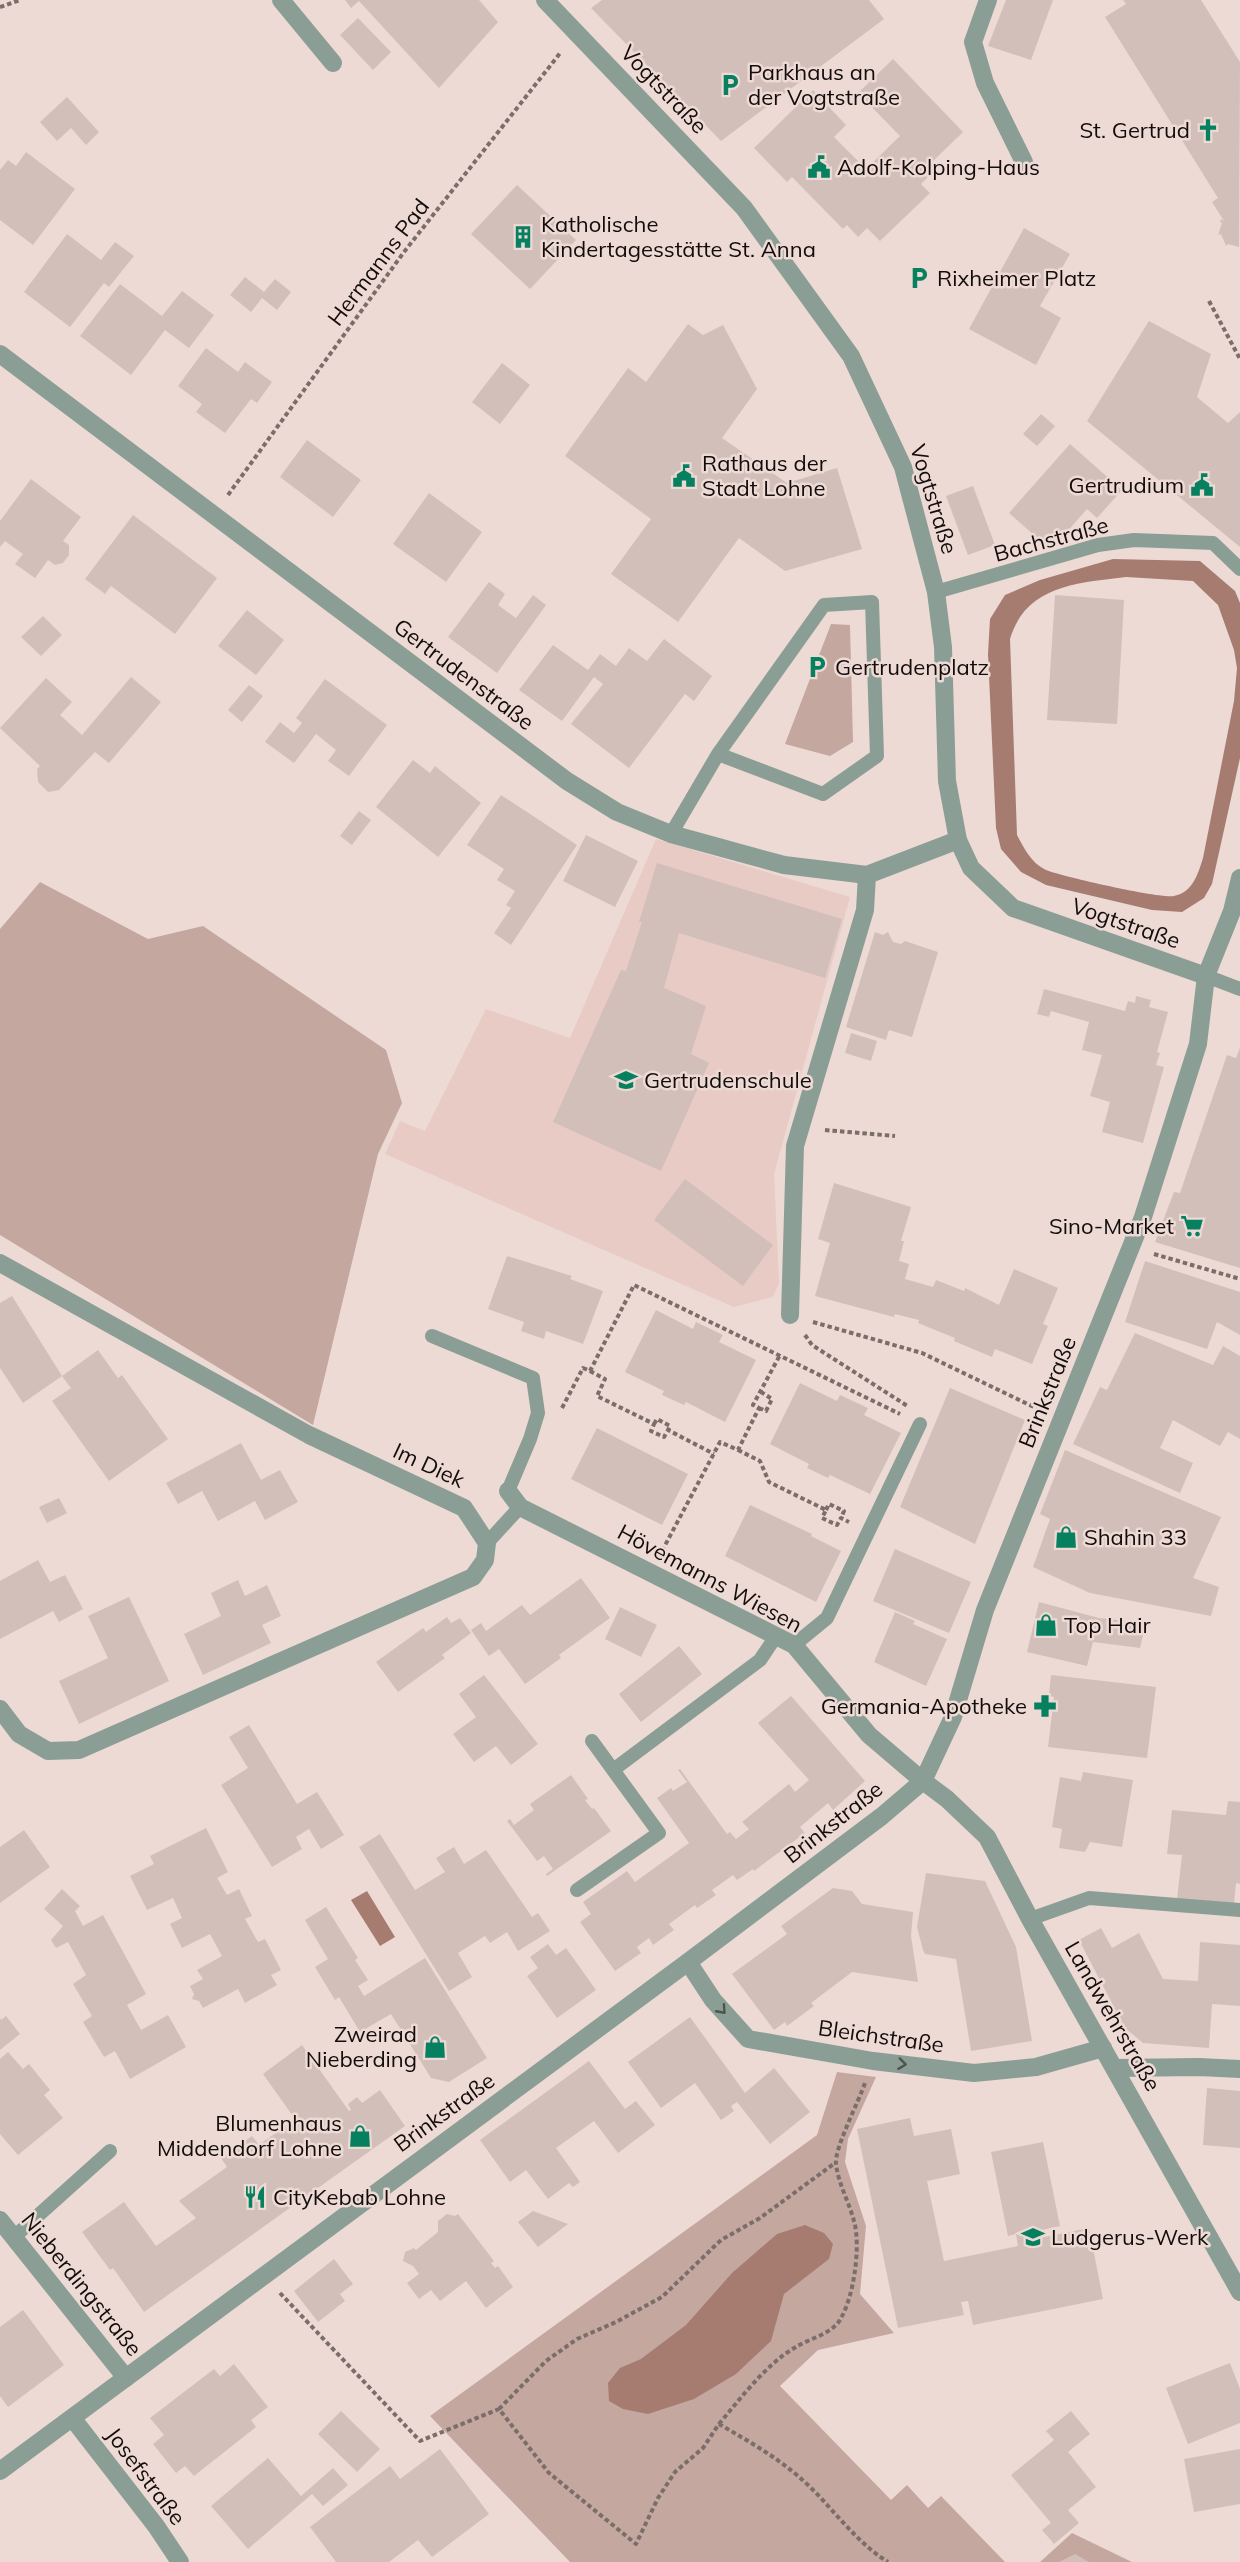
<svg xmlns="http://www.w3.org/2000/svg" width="1240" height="2562" viewBox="0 0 1240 2562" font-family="Mulish,sans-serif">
<rect width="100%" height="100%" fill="#eedad5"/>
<!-- built -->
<path fill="#e7cbc4" d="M656 839 850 897 774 1174 779 1283 773 1297 734 1307 385 1154 400 1121 425 1131 486 1009 570 1038Z"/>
<!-- green -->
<path fill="#c4a79f" d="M831 624 850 625 853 742 830 756 785 744Z
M40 882 148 939 203 926 386 1050 402 1103 378 1154 313 1425 0 1235V929Z
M837 2072 876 2077 848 2139 845 2162 866 2226 860 2294 894 2333 818 2350 780 2386 891 2500 907 2485 928 2508 941 2496 1005 2562H570L430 2416 817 2135Z
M1072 2533 1132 2562H1040Z"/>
<!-- water -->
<path fill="#a67c71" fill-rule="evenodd" d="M1113 559 1200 561 1235 591 1240 603V758L1212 884 1204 898 1182 912 1152 910 1046 885 1021 872 1001 849 996 828 988 654 990 619 1005 595 1040 580ZM1126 577 1193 581 1218 605 1234 650 1237 668 1234 701 1203 858C1198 874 1193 892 1174 896 1161 899 1060 876 1046 870 1031 863 1024 848 1017 835L1010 639C1026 585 1078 583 1126 577Z
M367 1891 395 1937 380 1946 351 1900Z
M805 2225 824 2233 833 2244 829 2259 784 2294 771 2341 736 2374 694 2399 648 2414 623 2409 609 2401 608 2383 620 2368 641 2359 686 2325 732 2273 777 2234Z"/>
<!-- building -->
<path fill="#d2bfba" d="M345 0H479L498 22 439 88 359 1 351 8Z
M602 0H869L884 19 721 141 591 8Z
M1006 0H1053L1031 60 988 46Z
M1123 0H1201L1240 62 1239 247 1228 244 1226 246 1221 234 1218 235 1222 223 1220 222 1221 219 1224 221 1212 202 1218 198 1105 17 1126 4Z
M358 18 391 52 373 70 340 35Z
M893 59 963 132 929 165 934 171 921 184 930 193 880 241 867 228 858 237 847 225 843 229 792 177 787 182 754 148 813 90 846 125 834 137 866 169 900 136 858 93Z
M67 97 99 132 86 145 71 128 57 141 40 122Z
M26 152 75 189 33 245 0 220V170L8 160 16 166Z
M517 185 576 240 530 289 471 234Z
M1024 228 1070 254 1040 306 1061 318 1036 365 969 329Z
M67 234 101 260 115 242 134 256 109 287 104 283 70 327 24 292Z
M245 277 264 292 275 279 291 292 277 310 262 298 251 312 230 295Z
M120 284 162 316 182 291 214 315 189 348 165 330 131 375 80 336Z
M1149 321 1211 354 1197 397 1228 423 1240 412V547L1087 421Z
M688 324 703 335 723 325 757 389 722 438 787 483 837 468 862 549 785 571 739 538 678 622 611 574 651 519 565 456 628 368 646 382Z
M206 348 238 372 245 362 272 382 257 403 251 399 225 433 196 412 202 404 178 386Z
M502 363 530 385 500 424 472 402Z
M1041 414 1055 426 1037 446 1023 434Z
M307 440 361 480 333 517 280 477Z
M1070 444 1122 490 1097 518 1087 509 1051 550 1009 513Z
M31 479 81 517 63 541 69 545V555L63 563 55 565 48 560 35 578 15 564 23 554 5 541 0 547V521Z
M973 486 995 545 968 555 946 496Z
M429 493 482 532 446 582 393 544Z
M133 515 217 578 175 634 111 586 105 594 85 579Z
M489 582 505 594 498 605 516 618 533 595 546 605 497 673 448 637Z
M1055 595 1124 600 1117 724 1047 720Z
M247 610 284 640 256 675 218 646Z
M43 616 62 635 41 656 21 637Z
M664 639 712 676 694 701 685 694 629 768 571 724 603 684 594 677 562 721 519 690 553 645 588 670 600 654 616 666 629 648 647 661Z
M131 677 161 702 109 763 95 752 59 790 48 792 38 782 37 769 40 766 0 728 46 678 72 702 60 715 82 735Z
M325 679 387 725 349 776 328 761 336 750 316 734 294 763 265 742 280 722 294 733 302 723 296 718Z
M249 685 263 696 242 722 228 710Z
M413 760 430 773 435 766 481 803 438 857 376 807Z
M501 795 577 845 511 945 494 933 511 908 506 905 515 891 497 880 504 869 467 845Z
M359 811 371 820 352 845 340 836Z
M586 835 638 861 615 907 563 881Z
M657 863 842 919 825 978 679 933 664 988 706 1006 691 1054 709 1063 661 1171 553 1122 621 970 626 971 642 922H639Z
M875 932 883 935 888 932 893 942 901 944 905 941 938 952 912 1037 889 1030 886 1040 846 1027Z
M1044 989 1125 1011 1128 1001 1135 1003 1136 996 1151 1000 1149 1007 1168 1012 1157 1052 1160 1053 1156 1065 1164 1067 1143 1143 1102 1132 1110 1102 1090 1096 1102 1055 1082 1050 1089 1022 1051 1011 1049 1017 1037 1014Z
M851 1033 877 1041 871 1061 845 1053Z
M1240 1048V1268L1155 1242 1174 1192 1180 1193 1227 1055 1236 1058Z
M685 1179 773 1245 743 1286 654 1220Z
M834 1183 911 1207 901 1241H904L899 1261 909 1264 905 1279 933 1287 936 1280 964 1291 965 1288 999 1305 1014 1269 1058 1288 1043 1324 1048 1326 1032 1364 995 1349 992 1357 954 1341 955 1338 918 1323 919 1320 895 1314 894 1317 815 1296 830 1243 818 1239Z
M507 1256 572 1276 570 1279 603 1291 583 1344 546 1331 544 1339 521 1331 524 1322 488 1309Z
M1145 1261 1240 1292V1335L1217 1322 1207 1349 1125 1322Z
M12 1296 62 1376 23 1403 0 1368V1303Z
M656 1310 693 1329 696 1322 723 1335 719 1342 756 1360 725 1422 686 1402 684 1405 662 1395 664 1391 625 1372Z
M1135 1333 1213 1365 1223 1346 1240 1356V1439L1228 1432 1220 1446 1173 1420 1160 1448 1193 1463 1180 1493 1073 1444 1100 1387 1107 1390Z
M98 1350 118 1378 122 1375 168 1439 109 1481 52 1401 71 1388 62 1376Z
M800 1383 837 1401 840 1395 868 1408 864 1415 901 1433 870 1494 830 1475 828 1478 807 1468 809 1464 770 1444Z
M950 1388 1025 1420 975 1544 900 1507Z
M597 1428 688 1474 662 1525 571 1479Z
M241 1443 261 1480 280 1470 298 1502 265 1520 255 1501 218 1521 202 1491 178 1504 166 1483Z
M1065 1450 1221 1517 1193 1578 1219 1587 1211 1616 1090 1593 1033 1567 1050 1519 1040 1514Z
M59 1498 67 1513 47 1523 39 1507Z
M750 1505 812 1534 811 1536 841 1551 816 1602 725 1556Z
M895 1549 971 1582 949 1633 873 1601Z
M38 1560 50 1582 65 1575 83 1609 59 1622 53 1611 0 1639V1581Z
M581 1578 610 1618 559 1655 561 1658 525 1684 499 1649 489 1656 471 1630 481 1623 486 1631 522 1605 530 1615Z
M238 1580 245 1596 267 1585 281 1616 262 1625 271 1643 203 1675 184 1634 221 1616 211 1593Z
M129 1597 169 1681 79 1724 59 1681 108 1658 88 1616Z
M1039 1602 1099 1618 1146 1623 1140 1648 1093 1642 1087 1666 1027 1652Z
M620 1607 657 1625 641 1657 605 1639Z
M895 1612 915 1621 913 1624 947 1639 926 1686 874 1662Z
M447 1617 451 1623 460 1618 471 1633 442 1655 445 1658 398 1692 376 1662 423 1628 426 1632Z
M679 1646 702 1674 641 1722 619 1694Z
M484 1675 538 1744 511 1765 496 1746 474 1762 453 1734 476 1717 459 1694Z
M1051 1675 1156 1687 1147 1758 1048 1747 1054 1697 1049 1696Z
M791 1696 865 1781 833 1810 828 1803 800 1827 805 1833 754 1871 753 1869 737 1880 733 1875 712 1890 716 1895 697 1908 695 1905 669 1924 674 1930 653 1945 649 1938 637 1947 641 1953 615 1971 580 1922 591 1914 583 1902 627 1871 635 1882 689 1843 657 1798 671 1788 673 1791 687 1782 678 1770 680 1769 727 1834 730 1832 736 1839 749 1829 742 1822 789 1784 795 1792 809 1780 758 1723Z
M249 1725 297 1804 317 1792 344 1835 321 1849 309 1829 296 1837 302 1849 272 1867 221 1785 248 1768 229 1737Z
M1083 1772 1133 1780 1122 1847 1090 1842 1085 1852 1059 1848 1062 1829 1052 1827 1060 1777 1081 1781Z
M571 1775 588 1799 585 1800 592 1809 594 1808 611 1831 547 1876 546 1874 553 1869 544 1856 537 1861 507 1821 510 1819 514 1825 534 1810 530 1804Z
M1228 1801 1240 1802V1884L1236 1883 1234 1904 1177 1899 1182 1855 1167 1854 1172 1810 1226 1815Z
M206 1828 228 1872 217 1878 227 1895 239 1889 252 1916 245 1919 258 1942 265 1939 281 1970 271 1975 277 1985 245 2003 238 1989 203 2008 199 2001 192 1999 194 1994 190 1986 203 1979 197 1970 222 1956 217 1947 210 1934 182 1948 170 1924 182 1918 173 1898 147 1910 130 1876 154 1864 150 1856Z
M24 1830 50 1867 0 1903V1847Z
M380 1834 415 1890 445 1872 436 1858 454 1847 464 1864 486 1850 532 1917 538 1913 550 1931 518 1951 507 1932 490 1943 485 1936 458 1953 472 1977 449 1991 359 1847Z
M926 1873 985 1881 1016 1947 1032 2041 971 2051 956 1959 925 1954 923 1950 917 1927Z
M833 1888 852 1891 862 1904 913 1912 911 1936 918 1982 852 1972 811 2003 814 2006 787 2026 785 2022 774 2030 732 1974 787 1934 781 1926Z
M62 1889 80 1906 75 1911 83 1926 103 1915 146 1994 127 2005 141 2030 168 2015 186 2047 130 2079 115 2051 104 2057 83 2022 92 2016 73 1984 86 1975 68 1942 56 1948 51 1940 63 1926 44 1909Z
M326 1907 358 1958 355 1960 368 1980 358 1986 364 1996 425 1958 487 2058 449 2082 431 2078 391 2014 360 2032 339 1997 335 2000 315 1967 328 1959 305 1920Z
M1101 1928 1112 1948 1139 1933 1163 1979 1198 1981 1200 1942 1240 1945V2006L1212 2004 1209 2048 1143 2043 1125 2028 1079 1940Z
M548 1944 556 1955 566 1948 596 1990 557 2018 527 1976 538 1968 530 1957Z
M6 2016 20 2034 0 2050V2018L1 2020Z
M690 2017 745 2093 774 2068 810 2112 770 2144 737 2102 731 2106 734 2111 721 2120 695 2083 661 2108 628 2062Z
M302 2045 349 2111 351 2110 348 2104 357 2097 362 2103 380 2090 405 2126 144 2312 113 2268 110 2270 82 2232 124 2202 156 2246 196 2218 179 2201 227 2167 221 2158 252 2136 259 2145 295 2119 263 2074Z
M8 2052 23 2069 29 2064 50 2090 44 2095 63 2118 18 2155 0 2134V2059Z
M589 2061 625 2109 636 2101 655 2125 618 2153 594 2121 556 2148 580 2182 573 2187 569 2183 548 2199 526 2170 510 2182 480 2140Z
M1207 2088 1240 2091V2148L1203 2145Z
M910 2118 914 2136 951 2129 960 2174 927 2181 944 2261 1018 2246 1016 2234 1008 2236 991 2152 1043 2142 1060 2226 1033 2232 1035 2239 1089 2228 1103 2299 973 2325 968 2301 961 2302 964 2315 898 2328 857 2129Z
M533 2211 568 2224 538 2247 518 2222Z
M447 2214 455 2216 458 2214 494 2261 491 2263 495 2268 498 2266 513 2287 486 2308 466 2281 440 2301 431 2290 419 2299 407 2283 419 2274 413 2266 403 2261 405 2252 414 2248 416 2250 438 2232V2221Z
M334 2259 353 2284 340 2294 345 2301 318 2322 294 2291Z
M23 2310 64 2365 8 2407 0 2396V2327Z
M1230 2363 1240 2389V2423L1188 2444 1166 2388Z
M234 2364 268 2407 251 2420 256 2427 194 2476 185 2466 176 2473 153 2444 164 2435 150 2418 214 2369 220 2376Z
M341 2411 380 2449 357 2472 318 2434Z
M1071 2411 1090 2434 1068 2452 1096 2487 1068 2510 1079 2523 1054 2544 1042 2530 1051 2523 1011 2475 1054 2440 1046 2431Z
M440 2449 489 2514 432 2557 418 2540 389 2562H336L310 2527 390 2466 400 2479Z
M1240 2449V2504L1194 2512 1184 2459Z
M268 2458 301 2496 333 2468 348 2485 323 2506 312 2494 248 2549 211 2506Z
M1075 2554 1089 2562H1059Z"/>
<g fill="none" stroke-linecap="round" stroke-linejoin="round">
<!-- path -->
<path stroke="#7a6d6a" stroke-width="4" stroke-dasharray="4.5 3" stroke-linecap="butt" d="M0 7 20 0
M1209 301 1240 359
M228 495 404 252 561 52
M825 1130 895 1136
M1154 1254 1240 1279
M813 1322 922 1353 1040 1410
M805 1335 812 1345 909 1407
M590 1371 605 1379 597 1396 654 1424 651 1431 664 1437 668 1430 714 1454
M562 1408 583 1368 590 1371 634 1285 900 1414
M759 1408 766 1411 772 1399 761 1392
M654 1424 657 1419 670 1426 668 1430
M738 1450 760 1461 769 1482 826 1510 822 1518 837 1525 841 1518 849 1522
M826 1510 829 1504 844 1511 841 1518
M662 1551 720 1442 738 1450 759 1408 753 1405 780 1355
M280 2293 420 2441 499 2409 549 2473 636 2544 658 2498 675 2472 703 2448 719 2424C750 2442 782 2460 808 2485 835 2511 856 2542 888 2562
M499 2409 546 2361 577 2339 616 2322 662 2297 721 2240 760 2218 835 2163
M719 2424C740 2399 767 2363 796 2347 810 2338 833 2334 841 2318 854 2296 861 2245 854 2221 849 2202 838 2183 836 2164 834 2149 859 2101 865 2083"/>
<!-- service -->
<path stroke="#8b9e95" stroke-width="14" d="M936 592 1098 545 1134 540 1213 543 1240 569
M671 834 718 754 824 605 872 602 877 756 823 794 718 754
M1206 976 1240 989
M432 1336 533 1378 538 1413 530 1439 508 1491
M487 1543 520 1507
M794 1645 827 1618 920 1424
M613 1770 760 1660 776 1636
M577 1890 659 1833 592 1741
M1030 1919 1089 1898 1240 1910
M14 2237 110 2151"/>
<!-- pedestrian -->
<path stroke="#8b9e95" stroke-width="18" d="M988 0 973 42 985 83 1024 162"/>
<!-- minor -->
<path stroke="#8b9e95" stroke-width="18" d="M281 0 333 63
M0 354 567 781 617 812 671 834 784 865 867 875 958 840
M0 1263 309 1435 464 1508 487 1543 485 1560 473 1577 79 1750 48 1751 19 1734 0 1709
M790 1315 795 1146 865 910 867 875
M508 1491 520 1507 794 1645 869 1735 923 1781
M688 1962 713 2000 748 2039 873 2061 974 2073 1036 2067 1103 2048
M1115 2068 1199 2067 1240 2069
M0 2220 126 2378
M73 2419 156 2526 180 2562"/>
<!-- tertiary -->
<path stroke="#8b9e95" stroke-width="18" d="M545 0 744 208 851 356 903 467 936 592 943 647 947 781 958 840 971 868 1013 908 1206 976
M923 1781 947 1799 987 1837 1030 1919 1240 2292
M0 2471 688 1962 882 1816 923 1781 953 1717 985 1610 1143 1217 1198 1044 1206 976 1232 911 1240 878"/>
</g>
<!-- one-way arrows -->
<defs><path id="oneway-chevron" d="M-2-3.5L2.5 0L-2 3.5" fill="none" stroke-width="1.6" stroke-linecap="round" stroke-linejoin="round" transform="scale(1.5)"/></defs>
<g stroke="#4e5550">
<use href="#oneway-chevron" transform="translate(722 2010) rotate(48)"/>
<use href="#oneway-chevron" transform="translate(902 2064) rotate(7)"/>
</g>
<!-- icons -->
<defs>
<g id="parking-bare" transform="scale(1.8)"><path d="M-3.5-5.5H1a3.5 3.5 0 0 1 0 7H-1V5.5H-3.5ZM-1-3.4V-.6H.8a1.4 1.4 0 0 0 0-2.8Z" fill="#078060" stroke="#eedad5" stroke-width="2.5" paint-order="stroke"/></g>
<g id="church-bare" transform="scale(1.8)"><path d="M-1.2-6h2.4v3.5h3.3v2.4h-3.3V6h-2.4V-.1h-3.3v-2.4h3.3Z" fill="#078060" stroke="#eedad5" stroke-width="2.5" paint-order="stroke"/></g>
<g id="civic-bare" transform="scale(1.8)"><path d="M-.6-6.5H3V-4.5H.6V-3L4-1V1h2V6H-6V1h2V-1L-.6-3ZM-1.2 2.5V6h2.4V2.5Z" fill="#078060" stroke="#eedad5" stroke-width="2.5" paint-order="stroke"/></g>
<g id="building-bare" transform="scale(1.8)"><path d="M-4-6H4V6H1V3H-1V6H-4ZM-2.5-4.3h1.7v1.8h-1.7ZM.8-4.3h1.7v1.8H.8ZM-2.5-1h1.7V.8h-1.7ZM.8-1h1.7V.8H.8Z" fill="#078060" stroke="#eedad5" stroke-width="2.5" paint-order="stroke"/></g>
<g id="school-bare" transform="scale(1.8)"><path d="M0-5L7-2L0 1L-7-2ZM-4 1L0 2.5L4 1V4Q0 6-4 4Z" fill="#078060" stroke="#eedad5" stroke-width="2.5" paint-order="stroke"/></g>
<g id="supermarket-bare" transform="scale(1.8)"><path d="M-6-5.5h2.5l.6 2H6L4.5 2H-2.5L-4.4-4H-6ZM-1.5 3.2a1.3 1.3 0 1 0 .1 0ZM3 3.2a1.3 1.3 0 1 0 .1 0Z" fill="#078060" stroke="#eedad5" stroke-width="2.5" paint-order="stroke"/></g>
<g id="shop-bare" transform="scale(1.8)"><path d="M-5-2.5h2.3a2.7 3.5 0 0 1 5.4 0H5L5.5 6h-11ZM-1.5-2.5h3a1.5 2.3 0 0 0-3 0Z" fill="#078060" stroke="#eedad5" stroke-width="2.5" paint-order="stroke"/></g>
<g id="pharmacy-bare" transform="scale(1.8)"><path d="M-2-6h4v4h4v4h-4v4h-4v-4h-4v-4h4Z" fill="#078060" stroke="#eedad5" stroke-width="2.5" paint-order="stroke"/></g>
<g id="restaurant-bare" transform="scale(1.8)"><path d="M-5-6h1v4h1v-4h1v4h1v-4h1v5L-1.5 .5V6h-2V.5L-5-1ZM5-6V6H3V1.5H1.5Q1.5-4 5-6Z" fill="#078060" stroke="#eedad5" stroke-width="2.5" paint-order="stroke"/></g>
</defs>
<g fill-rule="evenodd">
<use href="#parking-bare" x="730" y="85"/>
<use href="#church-bare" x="1208" y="130"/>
<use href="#civic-bare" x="819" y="167"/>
<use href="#building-bare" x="523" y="237"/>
<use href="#parking-bare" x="919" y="278"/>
<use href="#civic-bare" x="684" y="476"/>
<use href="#civic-bare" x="1202" y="485"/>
<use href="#parking-bare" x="817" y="667"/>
<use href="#school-bare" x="626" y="1080"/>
<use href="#supermarket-bare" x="1192" y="1226"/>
<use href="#shop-bare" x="1066" y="1537"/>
<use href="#shop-bare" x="1046" y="1625"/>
<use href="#pharmacy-bare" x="1045" y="1706"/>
<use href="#shop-bare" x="435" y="2047"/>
<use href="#shop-bare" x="360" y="2136"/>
<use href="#restaurant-bare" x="255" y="2197"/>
<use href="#school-bare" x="1033" y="2237"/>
</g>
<g text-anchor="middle" stroke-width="5" stroke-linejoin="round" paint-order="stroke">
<!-- poi labels -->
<g font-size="22" fill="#120c0b" stroke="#eedad5" text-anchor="start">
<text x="748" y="80">Parkhaus an<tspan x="748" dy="25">der Vogtstraße</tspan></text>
<text x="1190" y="138" text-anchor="end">St. Gertrud</text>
<text x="837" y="175">Adolf-Kolping-Haus</text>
<text x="541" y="232">Katholische<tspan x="541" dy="25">Kindertagesstätte St. Anna</tspan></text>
<text x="937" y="286">Rixheimer Platz</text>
<text x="702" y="471">Rathaus der<tspan x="702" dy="25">Stadt Lohne</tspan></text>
<text x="1184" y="493" text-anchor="end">Gertrudium</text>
<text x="835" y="675">Gertrudenplatz</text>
<text x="644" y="1088">Gertrudenschule</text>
<text x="1174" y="1234" text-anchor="end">Sino-Market</text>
<text x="1084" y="1545">Shahin 33</text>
<text x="1064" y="1633">Top Hair</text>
<text x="1027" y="1714" text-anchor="end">Germania-Apotheke</text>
<text x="417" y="2042" text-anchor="end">Zweirad<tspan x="417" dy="25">Nieberding</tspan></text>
<text x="342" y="2131" text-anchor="end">Blumenhaus<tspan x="342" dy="25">Middendorf Lohne</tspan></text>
<text x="273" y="2205">CityKebab Lohne</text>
<text x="1051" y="2245">Ludgerus-Werk</text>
</g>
<!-- street labels -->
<g font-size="22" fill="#120c0b" stroke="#eedad5">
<text transform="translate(664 89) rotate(46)" y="8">Vogtstraße</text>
<text transform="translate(378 262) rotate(-53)" y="8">Hermanns Pad</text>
<text transform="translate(934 499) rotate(73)" y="8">Vogtstraße</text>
<text transform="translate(1051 539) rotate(-15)" y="8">Bachstraße</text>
<text transform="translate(464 674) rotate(37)" y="8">Gertrudenstraße</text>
<text transform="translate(1126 923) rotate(19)" y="8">Vogtstraße</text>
<text transform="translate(1047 1392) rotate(-68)" y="8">Brinkstraße</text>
<text transform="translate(429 1465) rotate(25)" y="8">Im Diek</text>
<text transform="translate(710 1578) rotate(28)" y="8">Hövemanns Wiesen</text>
<text transform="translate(833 1822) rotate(-38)" y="8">Brinkstraße</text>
<text transform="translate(1113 2016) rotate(60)" y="8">Landwehrstraße</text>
<text transform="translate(881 2036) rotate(8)" y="8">Bleichstraße</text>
<text transform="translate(444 2112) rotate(-36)" y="8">Brinkstraße</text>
<text transform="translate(82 2284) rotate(51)" y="8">Nieberdingstraße</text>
<text transform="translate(146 2476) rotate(53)" y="8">Josefstraße</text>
</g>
</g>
</svg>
